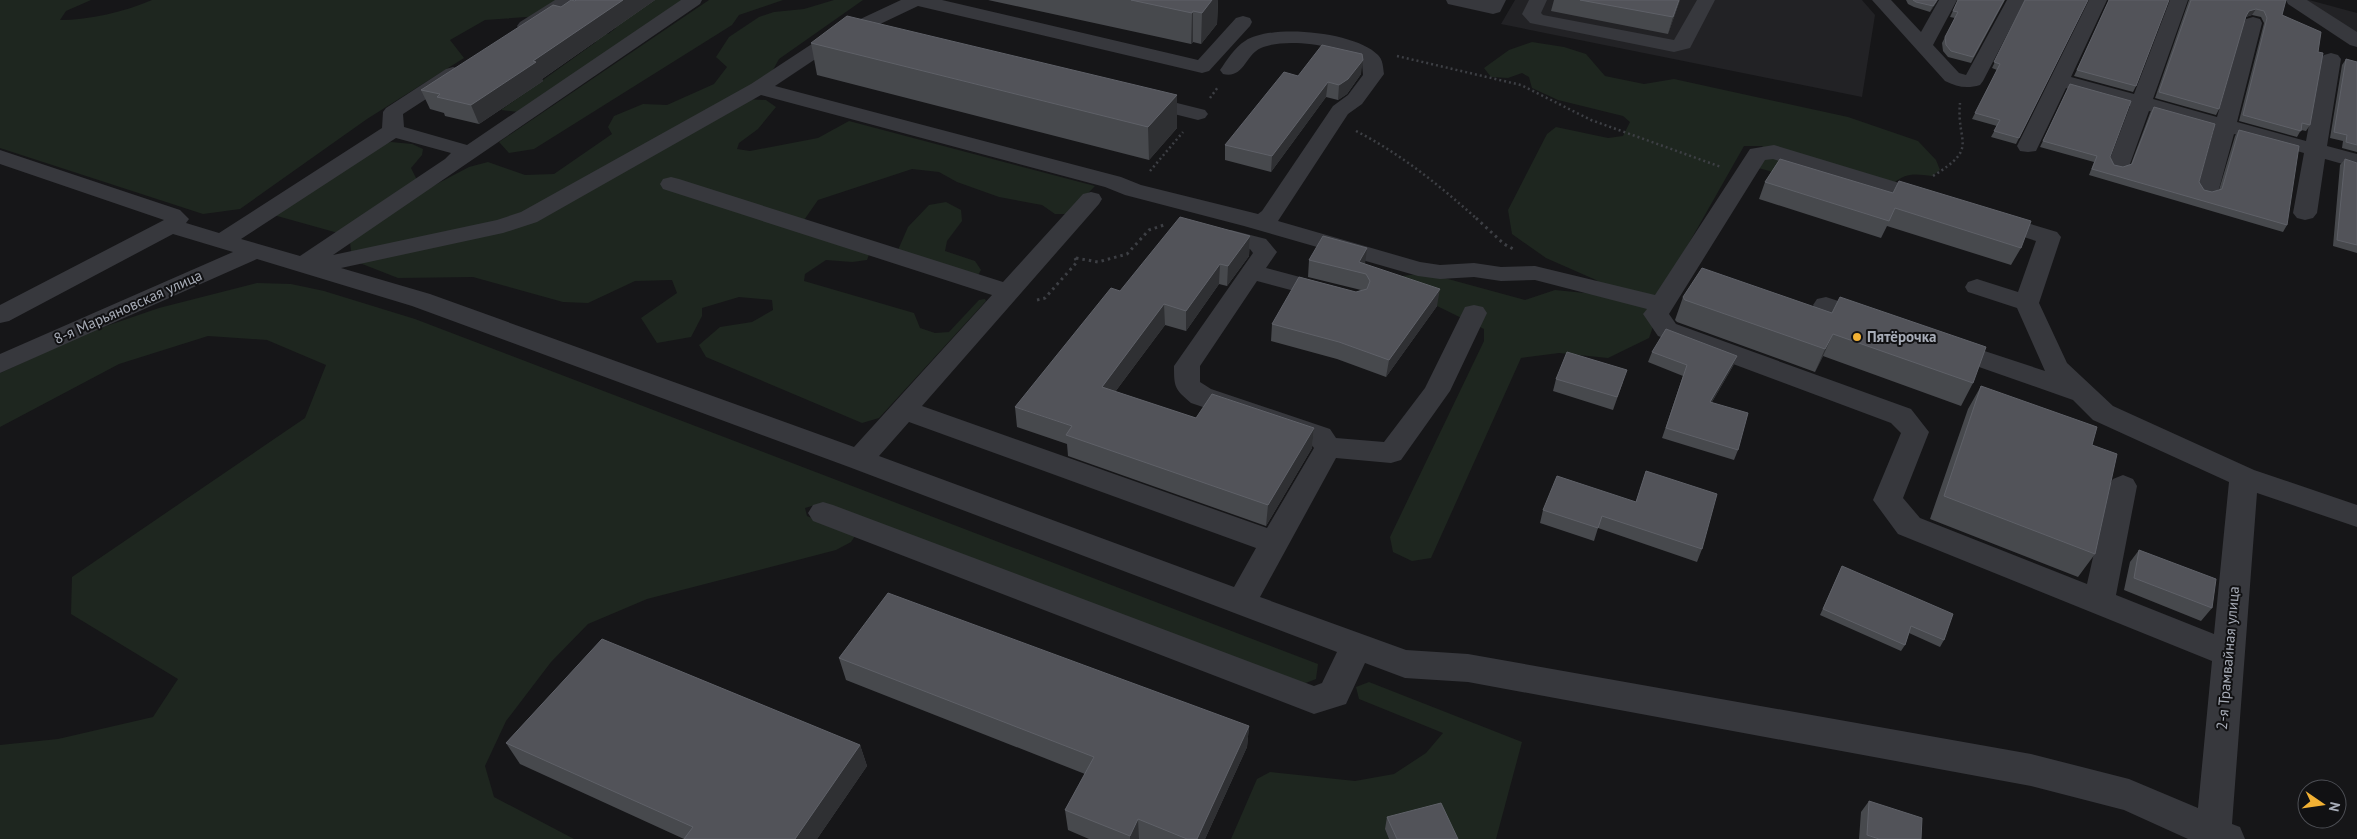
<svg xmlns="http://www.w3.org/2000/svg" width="2357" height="839" viewBox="0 0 2357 839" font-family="'PT Sans',sans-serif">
<rect width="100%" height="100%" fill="#161618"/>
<!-- built -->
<path fill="#222225" d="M1515 0H1862L1875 15 1862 97 1501 24Z
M2301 0H2309L2357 13V36Z"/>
<!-- green -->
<path fill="#1e261f" d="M0 0H91L66 11 60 20C90 20 124 12 152 0H565L541 16 485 20 450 40 464 58 367 119 240 209 203 214 0 148Z
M654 0H685L518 112 501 110 596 42 591 40 602 33 608 34 616 28 614 27Z
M709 0H783L739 15 732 25 534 149 509 153 499 142Z
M834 0H863L779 59 768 79 744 99 766 100 776 107 758 129 739 143 737 149 750 151 818 138 849 121 1095 186 1068 214H1055L1042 205 999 197 957 182 939 172 912 169 818 200 802 223 825 234 861 237 871 249 867 260 852 262 826 260 805 274 804 281 914 313 920 328 935 333 949 332 979 300 985 299 986 301 879 418 862 423 706 357 699 345 720 327 752 322 773 310 772 300 739 297 702 308V316L691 337 657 343 641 318 677 293 672 280 635 281 588 303 563 302 473 277 398 278 352 260 350 242 414 196 469 167 488 162 525 175 554 174 612 134 608 127 614 116 643 104 667 105 714 84 727 67 716 57 729 37 759 17 774 12 804 9Z
M1532 42 1564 47 1586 54 1605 76 1644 84 1674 79 1848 117 1918 141 1936 160 1940 170 1932 176C1917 174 1906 172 1894 183L1792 177 1758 168 1768 153 1762 146H1744L1672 273 1649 338 1608 358 1559 353 1521 358 1431 558 1412 561 1393 552 1390 537 1484 341V329L1437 306 1390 290 1394 277 1426 273 1525 300 1555 290 1595 294 1608 290 1596 280 1546 258 1512 234 1508 210 1547 134 1556 127 1608 138 1623 136 1630 122 1623 116 1558 100 1532 88 1529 77 1522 73 1508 78 1491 77 1484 68 1509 50Z
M391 142 412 144 423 149 422 155 411 168 417 180 338 233 270 214 379 145Z
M946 202 961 210 962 221 947 241 945 251 975 261 981 270 978 275 898 250 908 227 929 205Z
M257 283 291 284 324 291 415 319 1318 664 1316 679 1298 686 822 503 805 508 807 516 855 536 851 542 836 550 647 599 588 624 551 662 506 721 485 766 494 797 574 839H0V745L58 739 153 717 178 679 71 614 72 577 305 418 326 365 267 340 208 336 119 364 0 427V373L89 332 159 308Z
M1369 682 1522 742 1496 839H1449L1385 829 1389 839H1231L1257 779 1270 772 1355 781 1394 774 1426 753 1443 733 1359 699 1356 687Z"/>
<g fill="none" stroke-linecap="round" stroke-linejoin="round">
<!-- path-far1 -->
<path stroke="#3d3f44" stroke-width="2.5" stroke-dasharray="2 3" stroke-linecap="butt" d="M1397 56 1521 85 1591 120 1721 167
M1210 98 1218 87
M1356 131C1401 154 1439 185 1477 219
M1150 171 1183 132
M1933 176C1980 147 1956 144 1960 103"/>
<!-- path -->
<path stroke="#3d3f44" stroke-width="3" stroke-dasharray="2.5 4" stroke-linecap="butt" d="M1476 218 1504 244 1515 250
M1076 258 1098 262 1127 254 1149 230 1167 224
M1037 300 1045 298 1077 262 1075 258"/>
<!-- minor -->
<path fill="#37383d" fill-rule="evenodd" d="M555 0H577L575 4 534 30 527 32 520 30 517 26 520 22Z
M681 0H702L700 4 333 255 497 220 521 212 751 84 824 36 901 0H942L1198 60 1236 18 1243 16 1250 18 1252 22 1250 26 1209 71 1202 73 918 6 838 44 775 86 1121 177 1141 185 1258 214 1262 211 1333 106 1348 95 1363 75 1362 62C1343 45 1285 37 1261 48 1245 55 1244 79 1223 74L1220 70C1227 60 1235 47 1245 41 1272 23 1356 32 1378 55 1383 60 1383 67 1384 74L1362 104 1348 114 1278 221 1420 262 1440 265 1474 263 1501 267 1535 266 1655 295 1750 149 1774 145 1939 195 1942 200 1939 205 1931 207 1773 159 1765 160 1669 314 1676 324 1911 409 1929 432 1903 498 1920 518 2087 584 2109 486 2113 479 2123 475 2133 479 2137 486 2116 595 2214 634 2229 482 2093 420 2073 400 1939 353 1935 347 1939 341 1948 339 2045 371 2017 308 1968 292 1965 287 1968 282 1977 279 2018 292 2036 241 1983 224 1979 219 1983 214 1991 212 2057 232 2061 237 2039 303 2067 363 2113 406 2254 470 2357 505V527L2257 493 2232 824 2240 827 2245 839H2188L2124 810 2031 786 1468 682 1405 678 1365 663 1346 704 1314 714 813 521 808 513 813 505 823 502 833 505 1314 686 1322 683 1337 652 849 467 412 306 257 259 0 373V354L233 252 173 234 9 321 0 323V305L164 220 0 164V150L180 210 189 219 186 223 219 233 382 128 383 112 386 108 446 69 453 67 460 69 463 73 460 77 403 114 404 127 467 145ZM761 95 1105 187 1125 195 1244 226 1418 276 1440 279 1474 277 1501 281 1535 280 1647 309 1643 314 1658 336 1891 423 1901 433 1873 500 1898 534 2212 661 2198 808 2129 779 2031 754 1468 654 1406 650 1260 597 1336 458 1391 463 1401 460 1450 391 1487 313 1483 307 1474 305 1465 307 1425 388 1384 442 1336 438 1330 429 1211 389 1200 382V366L1257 281 1332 301 1341 298 1344 293 1341 288 1266 268 1277 252 1266 239 1231 230 1223 232 1219 237 1223 242 1250 249 1253 253 1174 366C1174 388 1175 389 1191 403L1310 443 1314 448 1267 528 922 406 1099 204 1102 199 1099 194 1091 192 1083 194 1003 282 679 179 671 177 663 179 660 184 663 189 992 295 854 447 430 294 341 268 503 233 537 222ZM396 138 451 153 445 159 300 256 241 239ZM909 422 1256 548 1234 587 879 456Z
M1446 0H1506L1500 12 1493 14 1448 4Z
M1529 0H1547L1541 13 1543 15 1674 40 1697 0H1715L1690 48 1674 52 1530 23 1522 14Z
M1872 0H1891L1921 32 1939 0H1957L1933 45 1959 73 1966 75 2007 0H2025L1983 81 1980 85C1967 89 1957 87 1945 81Z
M2089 0H2107L2071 77 2134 94 2170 0H2188L2153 99 2217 117 2244 23 2246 19 2253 17 2260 19 2262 23 2237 122 2306 141 2321 59 2324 55 2331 53 2338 55 2341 59 2327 146 2357 154V168L2325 159 2317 213 2313 218 2305 220 2297 218 2293 213 2304 153 2234 134 2219 189 2216 194 2208 196 2200 194 2197 189 2214 129 2149 111 2130 164 2127 169 2119 171 2111 169 2108 164 2130 106 2066 88 2036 151 2028 152 2020 151 2017 146Z
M2286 0H2307L2357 32V47L2350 45 2288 4Z
M1141 94 1205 110 1208 114 1205 118 1198 120 1134 104 1131 100 1134 96Z
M1826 297 1878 314 1882 320 1878 326 1869 328 1817 311 1813 305 1817 299Z"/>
</g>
<!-- wall -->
<path fill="#47494d" d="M576 0H655L542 79 543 81 479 124 445 116 444 113 430 109 421 90Z
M988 0H1218L1217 24 1201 44 1193 42 1191 44Z
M1554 0H1680L1668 34 1551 11Z
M1906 0H1938L1930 12 1914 7 1908 4Z
M1958 0H2005L1971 63 1948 57 1943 51 1942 43 1955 18 1950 17Z
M2025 0H2088L2016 144 1991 137 1997 126 1972 119 1997 70 1992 68Z
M2108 0H2169L2136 86 2133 92 2074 76 2109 1Z
M2189 0H2284L2282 15 2318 52 2310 125 2306 131 2301 130 2297 137 2239 121 2264 23 2261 17 2252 15 2246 17 2219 109 2216 115 2155 98Z
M811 43 1177 95V128L1149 160 817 75Z
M2346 59 2357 62V152L2342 148 2343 141 2330 138 2342 65Z
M1361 74 1347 94 1338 100 1326 97 1271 172 1225 160V145L1298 76Z
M2070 84 2114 165 2123 167 2131 164 2150 113 2154 107 2204 190 2212 192 2219 190 2235 136 2239 130 2287 225 2283 232 2089 175 2094 162 2040 147Z
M1780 159 2021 248 2011 265 1887 226 1881 238 1759 199 1765 182Z
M2345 159 2357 163V253L2333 246 2340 165Z
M1250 236 1249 256 1227 286 1219 284 1186 331 1165 325 1115 392 1196 418 1314 428 1312 448 1266 526 1068 456 1067 444 1017 427 1015 407Z
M1309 260 1365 264 1437 306 1386 377 1337 359 1271 341 1272 324 1361 290 1308 277Z
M1683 297 1832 313 1973 383 1961 406 1823 356 1815 372 1677 322 1675 320Z
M1652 352 1737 356 1733 366 1712 402 1738 450 1734 460 1662 438 1683 376 1648 362Z
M1556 379 1623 382 1613 410 1553 391Z
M1981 386 2092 445 2095 554 2078 577 1930 519 1968 409Z
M1646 471 1702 549 1697 562 1598 528 1594 541 1540 523 1543 510 1636 502Z
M2139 550 2212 608 2201 621 2124 590 2130 562Z
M1842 566 1944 640 1940 647 1909 633 1905 645 1901 651 1820 615Z
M839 658 1249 726 1247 747 1205 839H1089L1068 830 1065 810 1085 774 846 680Z
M506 743 860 745 867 766 817 839H684L520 764Z
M1869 801 1921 839H1859L1861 812Z
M1387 817 1458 839H1389L1385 829Z"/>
<!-- shaded-wall -->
<path fill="#2f3033" d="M623 0H655L542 79 543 81 479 124 471 105 533 61Z
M1212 0H1218L1217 24 1201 44 1202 13Z
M1679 0H1680L1668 34 1673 17Z
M1937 0H1938L1930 12 1933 6Z
M2256 9 2252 15 2245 17 2249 11Z
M1193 11V42L1191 44 1192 13Z
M1363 60 1361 74 1347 94 1338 100 1339 85Z
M1328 82 1326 97 1271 172 1272 156Z
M1177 95V128L1149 160 1148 127Z
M1250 236 1249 256 1227 286 1228 266Z
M1367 248 1365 265 1359 262Z
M1220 264 1219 284 1186 331V311Z
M1440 289 1437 306 1386 377 1389 360Z
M1164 304 1165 325 1103 408 1102 387Z
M1833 334 1823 356 1815 372 1825 349Z
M1737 356 1733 366 1706 412 1710 402Z
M1314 428 1312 448 1266 526 1268 505Z
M1249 726 1247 747 1205 839H1197Z
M860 745 867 766 817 839H795Z
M1138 819 1139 839H1130V836Z"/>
<!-- building -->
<path fill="#525359" stroke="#5f6168" d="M571 0 575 1 576 0H623L533 61 536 62 471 105 437 97 440 94 421 90 553 5 561 7Z
M1131 0H1212L1202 13 1193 11 1192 13Z
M1580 0H1679L1673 17Z
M1913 0H1937L1933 6 1916 2Z
M1958 0H2004L1973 57 1951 51 1946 45 1945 37 1958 12 1953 11Z
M2025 0H2088L2019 138 1994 131 2000 120 1975 113 2000 64 1994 62Z
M2109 0H2169L2136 86 2077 70Z
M2191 0H2286L2282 15 2321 32 2318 52 2323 53 2310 125 2302 123 2301 131 2243 115 2267 18 2264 11 2256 9 2249 11 2246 16 2219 109 2159 92Z
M847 16 1177 95 1148 127 811 43Z
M1322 45 1362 54 1363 60 1348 79 1339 85 1328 82 1272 156 1225 145 1284 72 1298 76Z
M2346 59 2357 62V145L2346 142 2347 135 2334 132Z
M2070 84 2131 101 2110 157 2114 165 2123 167 2132 164 2154 107 2215 124 2199 182 2204 190 2212 192 2222 189 2239 130 2299 146 2287 225 2092 169 2097 156 2043 141Z
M1780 159 1893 193 1899 181 2031 221 2021 248 1895 208 1889 221 1765 182Z
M2345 159 2357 163V245L2337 240Z
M1180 217 1250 236 1228 266 1220 264 1186 311 1164 304 1102 387 1196 418 1212 394 1314 428 1268 505 1066 435 1072 426 1015 407 1111 288 1120 291Z
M1323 236 1367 248 1359 262 1440 289 1389 360 1339 342 1272 324 1299 277 1356 292 1367 289 1370 281 1366 274 1309 260Z
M1702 268 1832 313 1840 297 1986 347 1973 383 1833 334 1825 349 1685 300 1683 297Z
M1666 329 1737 356 1710 402 1748 413 1738 450 1666 428 1687 365 1652 352Z
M1567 352 1627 370 1617 397 1556 379Z
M1981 386 2097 427 2092 445 2117 454 2095 554 1944 496Z
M1646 471 1717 494 1702 549 1602 516 1598 528 1543 510 1557 476 1636 502Z
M2139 550 2216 579 2212 608 2134 578Z
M1842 566 1953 614 1944 640 1911 626 1905 645 1823 609Z
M888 593 1249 726 1197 839H1187L1138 819 1130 836 1065 810 1094 757 839 658Z
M602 639 860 745 795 839H684L693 827 506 743Z
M1869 801 1922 818 1921 839H1879L1867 835Z
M1441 803 1458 839H1397L1387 817Z"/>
<!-- markers -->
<circle fill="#f2b134" stroke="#111113" stroke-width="2" cx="1857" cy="337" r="5"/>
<g text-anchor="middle" stroke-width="4" stroke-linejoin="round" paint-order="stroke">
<!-- street labels -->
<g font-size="15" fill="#a8adb8" stroke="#111113">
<text transform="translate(128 307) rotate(-24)" y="5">8-я Марьяновская улица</text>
<text transform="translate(2228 658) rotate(-85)" y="5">2-я Трамвайная улица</text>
</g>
<!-- poi labels -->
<g font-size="15" font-weight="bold" fill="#a8adb8" stroke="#111113" text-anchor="start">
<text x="1867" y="342">Пятёрочка</text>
</g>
</g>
<!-- north arrow -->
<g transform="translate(2322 804) rotate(103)"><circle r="24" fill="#111113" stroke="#4d4f55"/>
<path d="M0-4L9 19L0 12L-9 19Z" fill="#f2b134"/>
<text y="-8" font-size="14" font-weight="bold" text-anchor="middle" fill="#a8adb8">N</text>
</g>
</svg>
